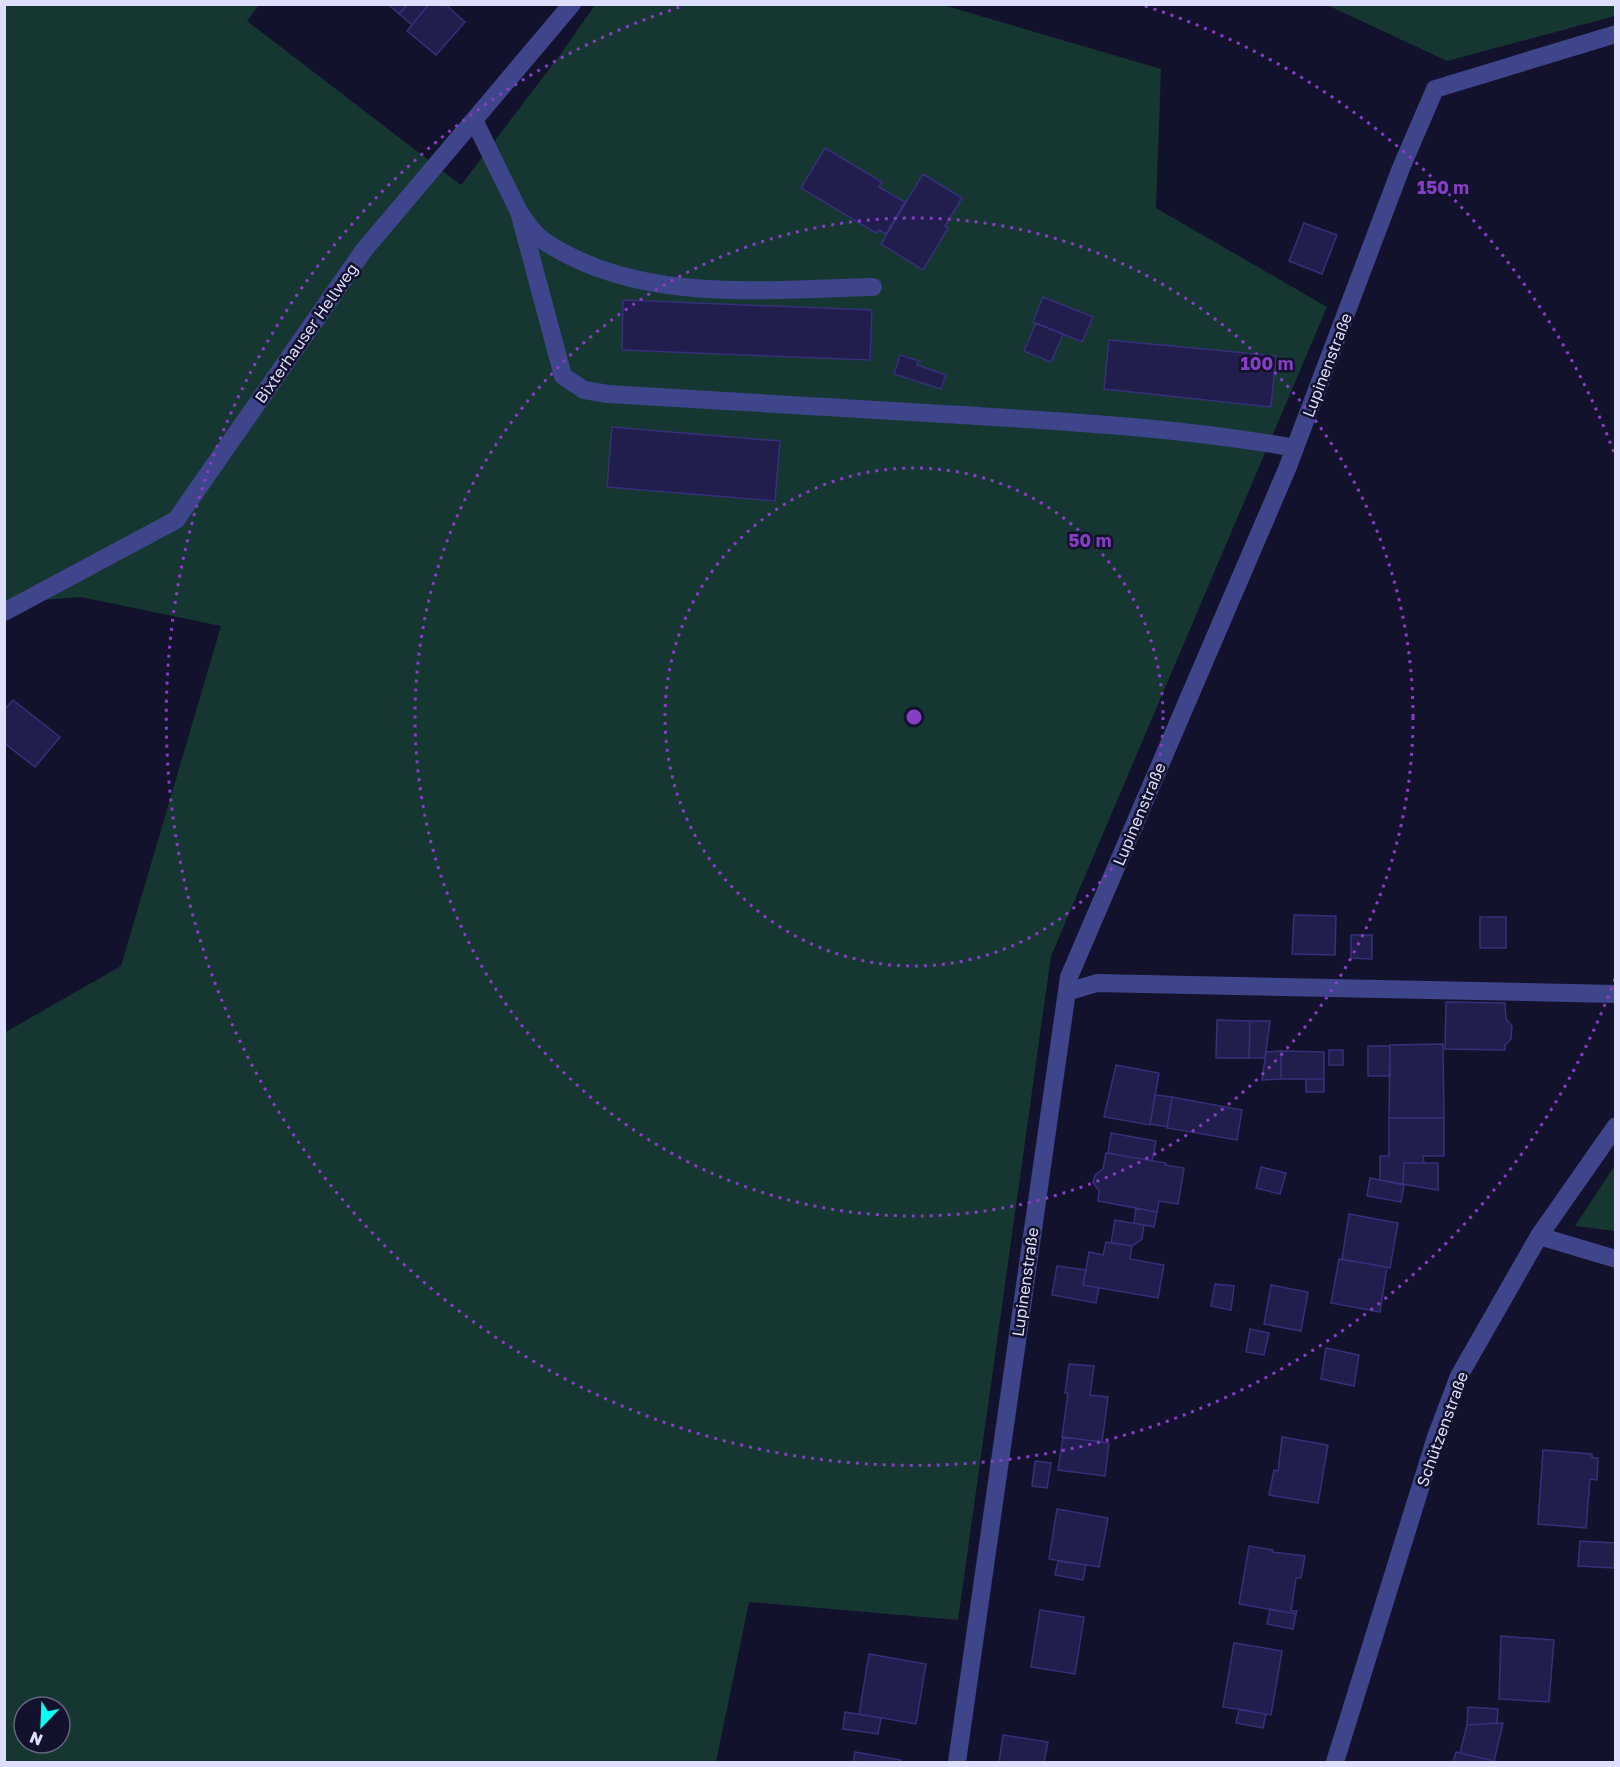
<svg xmlns="http://www.w3.org/2000/svg" width="1620" height="1767" viewBox="0 0 1620 1767" font-family="'Golos Text',sans-serif">
<rect width="100%" height="100%" fill="#13122c"/>
<!-- green -->
<path fill="#153631" fill-rule="evenodd" d="M1615 4V16L1447 61 1327 5Z
M5 5H259L247 21 461 185 560 55 595 5H943L1161 69 1156 208 1327 307 1051 956 958 1620 749 1602 716 1762H5L4 1033 121 966 221 626 81 597 5 603ZM24 1707H60V1743H24Z
M1615 1165V1231L1575 1226Z"/>
<!-- building -->
<path fill="#211e4d" stroke="#353079" stroke-width="1.5" d="M388 4H408L399 14Z
M408 4H429L412 25 399 14Z
M429 4H445L465 22 436 55 407 31Z
M825 148 882 182 879 187 905 202 886 234 879 230 876 233 801 188Z
M923 174 962 198 945 226 948 228 923 270 881 244Z
M1304 223 1337 235 1322 274 1289 261Z
M1043 297 1093 317 1082 342 1033 322Z
M623 300 872 310 870 360 622 350Z
M1036 323 1063 334 1051 362 1024 351Z
M1109 340 1276 356 1271 407 1104 389Z
M900 355 919 361 917 365 946 375 941 389 894 374Z
M612 427 780 441 775 501 607 487Z
M13 700 60 737 35 767 4 743V710Z
M1294 915 1336 916 1335 955 1292 954Z
M1480 917H1506V948H1480Z
M1351 935H1372V959L1351 958Z
M1446 1002 1505 1003 1506 1019 1512 1026 1511 1039 1505 1045V1050L1445 1049Z
M1217 1020 1250 1021 1249 1058H1216Z
M1250 1021H1270L1265 1058H1249Z
M1443 1044 1444 1118H1389L1390 1045Z
M1368 1046H1390V1076H1368Z
M1329 1050H1343V1065H1329Z
M1281 1051V1079L1262 1080 1266 1052Z
M1281 1051 1324 1052V1079H1281Z
M1116 1065 1159 1073 1150 1125 1104 1117Z
M1306 1079H1324V1092H1306Z
M1155 1095 1172 1097 1167 1127 1150 1124Z
M1172 1097 1242 1110 1237 1140 1167 1128Z
M1389 1118H1444V1156H1423L1424 1163H1404L1403 1184 1380 1180V1156H1389Z
M1111 1133 1156 1141 1152 1161 1108 1153Z
M1106 1153 1166 1163 1165 1165 1184 1168 1178 1204 1159 1201 1157 1212 1098 1201 1099 1191 1093 1182 1095 1175 1103 1169Z
M1404 1163H1438V1190L1403 1184Z
M1261 1167 1286 1173 1280 1194 1256 1188Z
M1370 1178 1404 1185 1401 1202 1367 1196Z
M1136 1208 1157 1212 1154 1227 1134 1223Z
M1349 1214 1398 1223 1390 1268 1342 1259Z
M1115 1220 1144 1225 1142 1239 1132 1246 1111 1243Z
M1106 1242 1132 1246 1130 1259 1164 1265 1158 1298 1083 1285 1089 1252 1103 1255Z
M1339 1259 1387 1267 1380 1312 1331 1303Z
M1057 1266 1086 1270 1083 1285 1099 1288 1096 1303 1052 1295Z
M1215 1284 1234 1286 1231 1310 1211 1306Z
M1271 1285 1308 1292 1301 1331 1264 1324Z
M1250 1329 1269 1333 1264 1355 1246 1352Z
M1326 1348 1359 1355 1354 1386 1321 1379Z
M1069 1364 1094 1366 1090 1395 1108 1397 1102 1442 1062 1437 1068 1393H1065Z
M1063 1437 1109 1443 1105 1476 1058 1470Z
M1282 1437 1328 1445 1318 1503 1269 1495 1274 1470 1278 1471Z
M1543 1450 1592 1454V1458H1598L1597 1480 1590 1479 1586 1528 1538 1524Z
M1035 1461 1051 1463 1047 1488 1032 1486Z
M1057 1509 1108 1518 1099 1567 1049 1559Z
M1580 1541 1615 1543 1614 1568 1578 1566Z
M1249 1546 1273 1550 1272 1552 1305 1556 1301 1578H1296L1291 1611H1297L1296 1614 1239 1604Z
M1058 1561 1086 1565 1083 1580 1055 1575Z
M1270 1609 1296 1614 1293 1629 1267 1624Z
M1040 1610 1084 1617 1075 1674 1031 1667Z
M1501 1636 1554 1640 1549 1702 1499 1699Z
M1234 1643 1282 1651 1271 1715 1223 1707Z
M869 1654 926 1664 916 1724 859 1714Z
M1468 1707 1498 1709 1497 1723 1467 1725Z
M1239 1709 1266 1714 1263 1728 1236 1723Z
M845 1712 881 1718 878 1734 843 1729Z
M1503 1723 1494 1761 1460 1753 1467 1725Z
M1003 1735 1048 1742 1044 1762H999Z
M855 1752 901 1760 900 1762H853Z
M1456 1752 1460 1753 1498 1762H1453Z"/>
<g fill="none" stroke-linecap="round" stroke-linejoin="round">
<!-- minor -->
<path stroke="#3e458b" stroke-width="18" d="M474 120 519 212C525 220 531 230 539 237 549 246 562 252 574 258 665 302 775 289 873 287
M519 212 563 376 584 390 608 394C726 401 844 408 961 415 1073 422 1186 428 1295 448
M4 612 176 520 364 250 572 4
M1067 992 1097 983 1616 994
M1539 1236 1616 1259
M957 1762 1069 977 1287 469 1401 168 1435 89 1616 34
M1335 1762 1436 1437 1459 1376 1539 1236 1616 1126"/>
</g>
<!-- distance rings -->
<g fill="none" stroke="#853ec5" stroke-width="3" stroke-dasharray="3 6">
<circle cx="914" cy="717" r="249"/>
<circle cx="914" cy="717" r="499"/>
<path d="M1615 979A748 748 0 1 1 683 6M1145 6A748 748 0 0 1 1615 455"/>
</g>
<g text-anchor="middle" stroke-width="5" stroke-linejoin="round" paint-order="stroke">
<!-- street labels -->
<g font-size="16" fill="#dedeff" stroke="#13122c">
<text transform="translate(306 333) rotate(-55)" y="6">Bixterhauser Hellweg</text>
<text transform="translate(1327 365) rotate(-69)" y="6">Lupinenstraße</text>
<text transform="translate(1139 814) rotate(-67)" y="6">Lupinenstraße</text>
<text transform="translate(1025 1282) rotate(-82)" y="6">Lupinenstraße</text>
<text transform="translate(1442 1429) rotate(-70)" y="6">Schützenstraße</text>
</g>
</g>
<circle cx="914" cy="717" r="9" fill="#853ec5" stroke="#13122c" stroke-width="3"/>
<g font-size="18" text-anchor="middle" font-weight="bold" fill="#853ec5" stroke="#13122c" stroke-width="5" stroke-linejoin="round" paint-order="stroke">
<text x="1443" y="194">150 m</text>
<text x="1267" y="370">100 m</text>
<text x="1090" y="547">50 m</text>
</g>
<!-- border -->
<rect width="1620" height="1767" fill="none" stroke="#dedeff" stroke-width="12"/>
<!-- north arrow -->
<g transform="translate(42 1725) rotate(203)"><circle r="28" fill="#13122c" stroke="#646480" stroke-width="1.5"/>
<path d="M0-4.5L10 22L0 15L-10 22Z" fill="#0cfdf3"/>
<text y="-9" font-size="16" font-weight="bold" text-anchor="middle" fill="#dedeff">N</text>
</g>
</svg>
